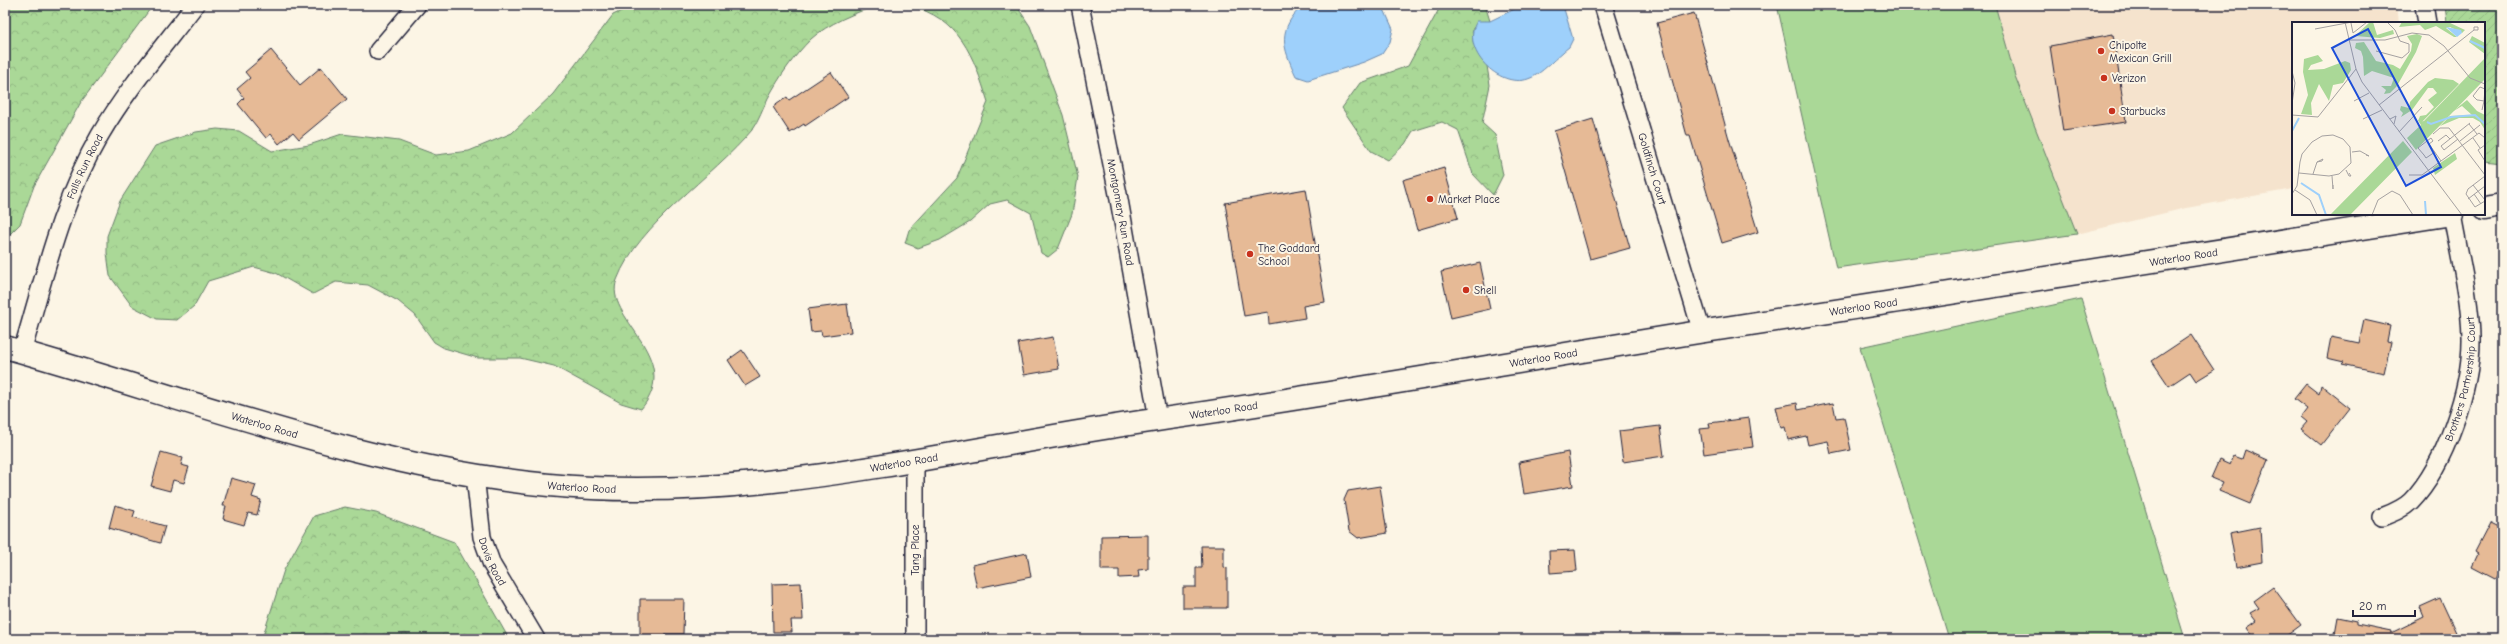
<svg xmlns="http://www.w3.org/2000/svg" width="2507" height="644" viewBox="0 0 2507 644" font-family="'Comic Neue',sans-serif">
<defs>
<pattern id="forest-crowns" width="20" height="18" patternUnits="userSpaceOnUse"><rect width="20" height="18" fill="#aad897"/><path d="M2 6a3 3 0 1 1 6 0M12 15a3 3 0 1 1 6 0" fill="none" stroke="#92b983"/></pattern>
<pattern id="garden-furrows" width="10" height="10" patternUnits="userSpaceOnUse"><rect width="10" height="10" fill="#aad897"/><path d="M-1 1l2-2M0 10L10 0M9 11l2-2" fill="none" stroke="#92b983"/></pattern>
</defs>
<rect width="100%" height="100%" fill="#fcf5e5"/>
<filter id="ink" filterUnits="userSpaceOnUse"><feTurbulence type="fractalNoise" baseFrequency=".025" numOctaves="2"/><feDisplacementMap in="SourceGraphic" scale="8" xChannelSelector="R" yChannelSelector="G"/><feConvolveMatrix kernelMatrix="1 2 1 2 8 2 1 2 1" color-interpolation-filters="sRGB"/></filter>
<g filter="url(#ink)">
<!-- built -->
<path fill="#f5e3cd" d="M1995 5H2397L2399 23H2293V189L2186 208 2077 234 2015 76Z"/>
<!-- grass -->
<path fill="#aad897" stroke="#667d69" d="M1777 5H1995L2015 76 2077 234 1836 268Z
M2081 299 2185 639H1949L1860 347Z"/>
<!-- forest -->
<path fill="url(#forest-crowns)" stroke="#667d69" d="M5 5H153L81 102 34 186 20 224 5 239Z
M634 5H878C857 12 827 24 811 39 793 57 780 76 768 98 763 108 759 121 752 130 713 177 638 224 617 280 602 317 685 357 641 409L621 403 554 366 520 358H478L444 348 434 342 415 315 398 301 368 285 336 282 313 294 276 273 254 267 208 281 194 306 177 320 157 319 132 306 110 276 107 253V236L120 201 155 146 196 132 217 129 239 131 272 151 309 145 342 134 399 141 436 155 469 151 512 133 553 94 613 15Z
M908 5H1016L1030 26 1063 115 1078 177 1072 214 1058 249 1048 257 1041 253 1031 213 1007 200 990 204 970 222 940 240 918 248 905 243 909 230 957 178 988 102C973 55 961 19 908 5Z
M1436 5H1485L1490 21 1473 28V41L1478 54 1487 66 1490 85 1482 123 1495 135 1503 175 1493 195 1473 174 1458 130 1442 122 1413 131 1405 144 1388 160 1371 151 1342 108 1360 83 1408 66 1438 11Z
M345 507 376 513 454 542 509 639H262L284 570 314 516Z"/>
<!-- garden -->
<path fill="url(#garden-furrows)" stroke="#667d69" d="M2445 5H2502V163L2484 161V23H2447Z"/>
<!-- water -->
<path fill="#9ed0fb" stroke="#6c8aae" d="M1303 5H1382L1393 29 1390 42 1382 54 1364 62 1308 80 1296 76C1282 46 1277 30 1303 5Z
M1523 5H1561L1564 9 1573 39 1569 47C1558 55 1540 76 1528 79 1499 89 1459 49 1477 21H1490Z"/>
<!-- building -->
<path fill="#e6ba96" stroke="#22223b" d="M1694 13 1729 139 1758 232 1722 243 1690 136H1687L1657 23Z
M2113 34 2126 122 2063 131 2050 46Z
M271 50 300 85 321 67 347 99 299 139 293 132 279 144 271 134 266 138 238 104 244 98 237 89 250 78 245 72Z
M831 72 848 97 805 126 804 124 790 133 773 107 787 97 789 100Z
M1593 119 1630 248 1590 259 1554 131Z
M1444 168 1458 218 1417 230 1403 180Z
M1306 189 1325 302 1303 306 1305 318 1269 324 1268 312 1244 316 1225 203Z
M1480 263 1490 309 1451 318 1441 272Z
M847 304 851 332 822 336 821 331 811 332 808 309Z
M2364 320 2390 326 2387 341 2391 342 2384 373 2342 364 2344 362 2327 358 2331 337 2359 343Z
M2191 335 2214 370 2196 381 2190 372 2169 386 2152 361Z
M1053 337 1059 369 1024 375 1018 343Z
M742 350 760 377 745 386 728 360Z
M2306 384 2319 394 2321 385 2350 408 2321 445 2301 429 2307 422 2301 417 2307 409 2294 399Z
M1797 403 1798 410 1833 403 1836 418 1844 417 1851 450 1831 454 1828 441 1808 445 1806 436 1788 440 1785 427 1781 428 1776 407Z
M1749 418 1753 447 1704 454 1700 429 1710 428 1709 423Z
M1660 426 1664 456 1623 462 1619 431Z
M2245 450 2268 460 2250 504 2219 491 2223 483 2211 478 2219 460 2230 465 2234 456 2242 459Z
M161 452 183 458 181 465 189 467 184 483 173 480 170 491 151 486Z
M1568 452 1573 486 1524 494 1519 462Z
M231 478 256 485 252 497 261 500 257 515 248 513 244 525 223 519 226 506H223Z
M1380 486 1387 533 1358 538 1349 531 1344 500 1348 491Z
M115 505 135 511 133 517 165 526 160 543 109 528Z
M2490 523 2502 529V566L2495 579 2472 567 2478 554 2475 552Z
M2260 527 2262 562 2236 567 2230 533Z
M1148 535V569L1138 570 1139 577 1119 578V570H1101V536Z
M1201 546H1224V567L1227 568V608H1183V587H1196V568H1202Z
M1575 550 1577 571 1550 573 1549 551Z
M1027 553 1031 577 977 588 972 565Z
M801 583 803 620H791L792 632H773L772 584Z
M2273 587 2301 625 2282 639H2254L2246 628 2256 621 2250 613 2259 608 2254 601Z
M2440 598 2459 639H2334L2338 617 2357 621V624L2391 631V633L2424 617 2420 607Z
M640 599H684L683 634H665V639H640Z"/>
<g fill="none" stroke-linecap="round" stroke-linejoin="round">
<!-- minor casing -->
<g stroke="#22223b" stroke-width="20">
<g id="minor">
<path id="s1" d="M1080 5 1118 194 1158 419"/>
<path id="s2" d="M1603 5 1702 332"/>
<path d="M2424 5 2427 23"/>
<path d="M378 51 417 5"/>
<path id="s3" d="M22 352C44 278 61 202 100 135 127 89 163 47 195 5"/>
<path d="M915 461V639"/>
<path id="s4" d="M475 476 482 537 492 565 536 639"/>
<path id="s5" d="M2382 517C2392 513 2403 509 2411 501 2445 466 2472 386 2471 337 2470 296 2459 255 2452 214"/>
</g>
</g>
<!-- secondary casing -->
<g stroke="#22223b" stroke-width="25">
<g id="secondary">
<path d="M2484 209 2502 206"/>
<path id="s6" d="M5 347C182 396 366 468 549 485 754 505 954 448 1156 420 1337 394 1518 361 1699 332 1950 293 2201 255 2452 214"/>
</g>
</g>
<!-- minor -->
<use href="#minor" stroke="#fcf5e5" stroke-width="17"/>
<!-- secondary -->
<use href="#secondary" stroke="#fcf5e5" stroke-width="22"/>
</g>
</g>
<!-- markers -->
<g fill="#c8321e" stroke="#fcf5e5" stroke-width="1.5">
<circle cx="2101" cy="51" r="4"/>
<circle cx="2104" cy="78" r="4"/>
<circle cx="2112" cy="111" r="4"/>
<circle cx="1430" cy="199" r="4"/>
<circle cx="1250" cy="254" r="4"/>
<circle cx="1466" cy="290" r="4"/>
</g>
<g text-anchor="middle" stroke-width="4" stroke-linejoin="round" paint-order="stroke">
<!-- poi labels -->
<g font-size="11" fill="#22223b" stroke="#fcf5e5" text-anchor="start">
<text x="2109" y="49">Chipolte<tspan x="2109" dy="13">Mexican Grill</tspan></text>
<text x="2112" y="82">Verizon</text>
<text x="2120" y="115">Starbucks</text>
<text x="1438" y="203">Market Place</text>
<text x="1258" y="252">The Goddard<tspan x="1258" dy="13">School</tspan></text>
<text x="1474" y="294">Shell</text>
</g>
<!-- street labels -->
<g font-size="11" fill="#22223b" stroke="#fcf5e5">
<text dy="4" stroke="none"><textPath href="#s3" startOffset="196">Falls Run Road</textPath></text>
<text dy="4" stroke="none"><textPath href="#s2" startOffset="171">Goldfinch Court</textPath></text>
<text dy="4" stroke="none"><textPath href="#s1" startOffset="211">Montgomery Run Road</textPath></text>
<text dy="4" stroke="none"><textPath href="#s6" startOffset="2215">Waterloo Road</textPath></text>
<text dy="4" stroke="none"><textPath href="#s6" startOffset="1891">Waterloo Road</textPath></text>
<text dy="4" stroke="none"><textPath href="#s6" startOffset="1567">Waterloo Road</textPath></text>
<text dy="4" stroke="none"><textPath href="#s5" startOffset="168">Brothers Partnership Court</textPath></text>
<text dy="4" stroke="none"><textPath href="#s6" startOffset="1243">Waterloo Road</textPath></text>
<text dy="4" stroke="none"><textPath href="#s6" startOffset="271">Waterloo Road</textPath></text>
<text dy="4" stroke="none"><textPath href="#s6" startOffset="919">Waterloo Road</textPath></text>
<text dy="4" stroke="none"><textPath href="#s6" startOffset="595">Waterloo Road</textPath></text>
<text transform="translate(915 550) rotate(-90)" y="4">Tang Place</text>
<text dy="4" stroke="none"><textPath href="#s4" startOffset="88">Davis Road</textPath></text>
</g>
</g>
<!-- overview -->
<g transform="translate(2292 22)">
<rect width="193" height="193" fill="#fcf5e5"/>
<path d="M193 36V57L124 128 115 116 129 103 127 100 132 99ZM111 119 120 130 58 193H38Z" fill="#aad897"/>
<path d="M78 0H81L85 13 101 8 102 12 88 16 63 14ZM110 0H156L173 8 170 11 158 5 154 6 165 15H162L144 4 133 8 128 3 107 5ZM125 12 130 14 124 30 105 64 98 71 92 72 94 68 89 64H99L102 56 80 49 72 54 71 35 69 29 63 26 64 21 72 20 84 39 101 43 108 47 119 29 120 22 115 14ZM180 14 193 21V32L177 20ZM26 33 31 39 19 43 16 48 32 47 53 39 58 41 59 48 51 61 41 63 37 79 27 62 19 81 20 93 9 92 16 73 11 50 12 37ZM143 56 161 58 167 62 129 101 126 99 128 94 134 93 142 85 136 78 145 71 141 66H136L120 88 109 95 111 91 108 88 109 84 117 86 118 80 136 60ZM175 78 185 89 193 93V108L188 100 181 96H167L148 104 158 94 180 93 170 84 160 90Z" fill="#aad897"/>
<path d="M163 131 165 137 143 153 141 146Z" fill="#aad897"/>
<path d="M154 5 169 8 170 11 165 15Z" fill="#9ed0fb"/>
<path fill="none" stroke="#9ed0fb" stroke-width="2" d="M178 19 193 26M135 100 139 102 159 95 183 93 193 102M0 109 7 96M9 161 27 173 34 193M133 179 134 193"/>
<path fill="none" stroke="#a5a1a1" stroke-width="1" d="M53 0 64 47 70 60 170 193M59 1 61 11 75 0M23 7 60 0M57 18H93L120 11 137 13 152 24 178 56 193 62M84 29 110 36 117 30V22L108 19 103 8 95 0M0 49 3 61 0 82M62 79 77 71M87 83 182 8V5H186V8H182M190 88 192 79 193 67 188 65 181 74 185 78H186L192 79H193M0 93 26 95 64 47M71 97 90 88M98 97 104 94 102 102M177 102 185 112M107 110 130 85M141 112 148 106H157L193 153M181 116 188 126M166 117 152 128 149 124 178 101M135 119 126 126 132 133 134 136 143 130M146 119 154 113 158 117M168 119 188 103M137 122 141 119 139 116 135 119 149 139M193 123 186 128 193 139M60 130 68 129 77 134 74 133M54 148 57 154H59L57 151M21 152 25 140 31 137 30 139 25 140M117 153H130L187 111 193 116M40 154 41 167V163M193 154 176 167 174 172 183 185 193 179M181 163 193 178M3 168 18 178 25 193M0 172 5 164 8 140 10 132 20 120 30 114 41 113 51 117 58 125 59 141 47 152 37 154 7 151M182 172 189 182M176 177 193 164M80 193 86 178 100 169 108 173 121 193"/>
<path fill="#1d4ed8" fill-opacity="0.15" stroke="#1d4ed8" stroke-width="2" d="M76 7 149 145 114 164 40 26Z"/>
<rect width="193" height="193" fill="none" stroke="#22223b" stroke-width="2"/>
</g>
<!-- margin -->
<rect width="2507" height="644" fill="none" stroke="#fcf5e5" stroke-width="20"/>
<rect x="10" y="10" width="2487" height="624" fill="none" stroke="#22223b" stroke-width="1.5" filter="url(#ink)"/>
<!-- scale -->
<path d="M2353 610v6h62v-6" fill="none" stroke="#22223b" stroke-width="2"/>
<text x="2359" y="610" font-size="12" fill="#22223b" stroke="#fcf5e5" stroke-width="3" paint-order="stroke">20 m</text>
</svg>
